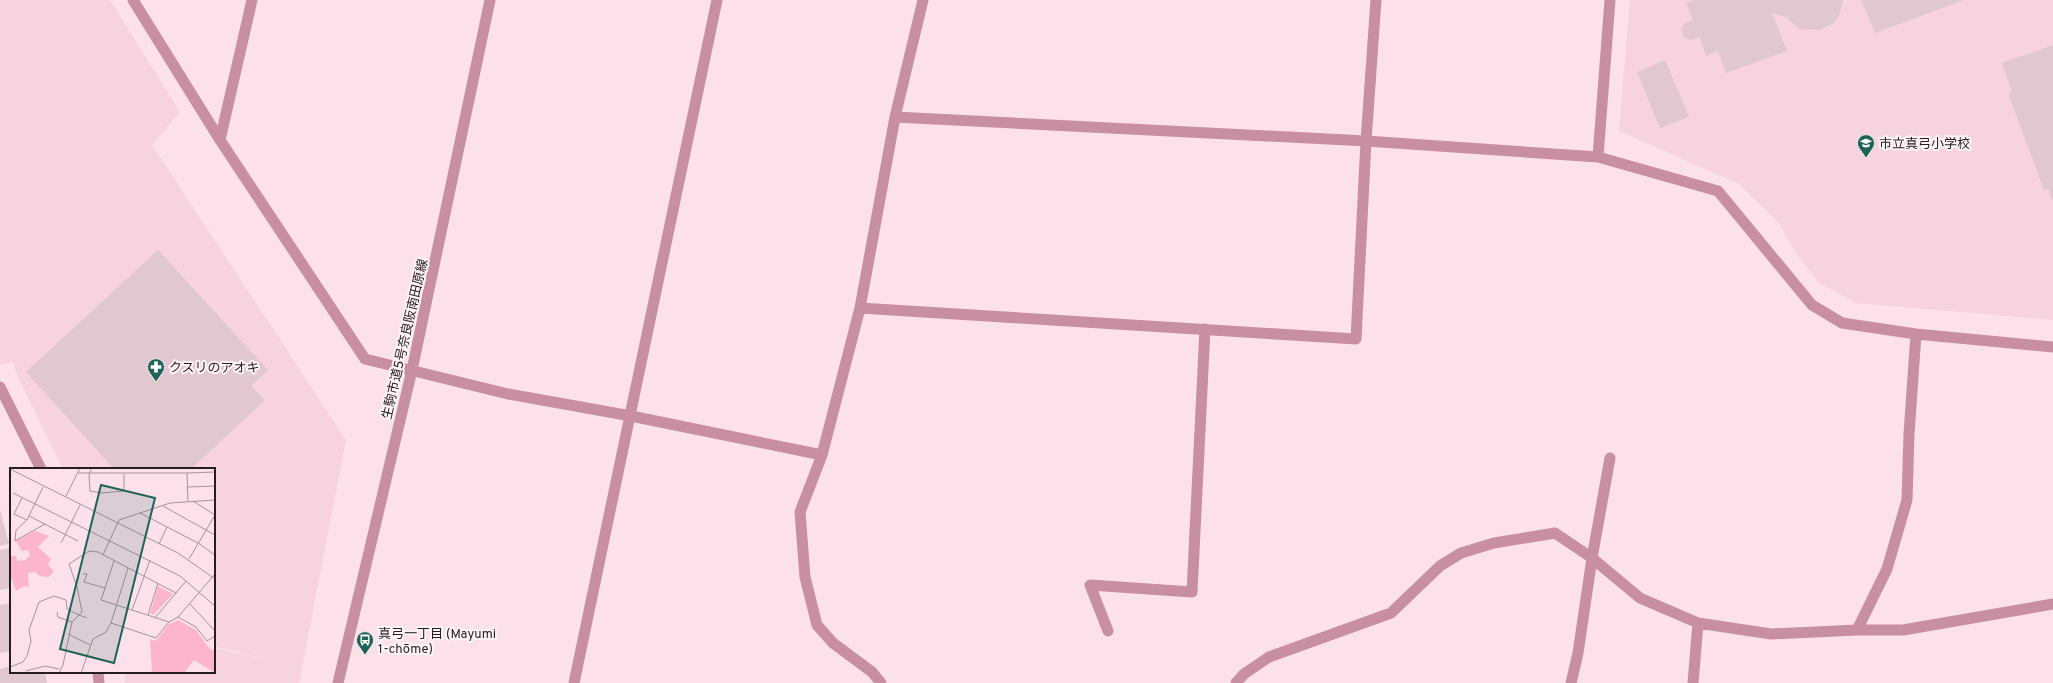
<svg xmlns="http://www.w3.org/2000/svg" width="2053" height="683" viewBox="0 0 2053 683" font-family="Overpass,'Noto Sans JP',sans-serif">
<rect width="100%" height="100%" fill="#fce1ea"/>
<!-- built -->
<path fill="#f6d3de" d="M0 0H110L180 112 152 145 346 440 299 683H125L124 672H214V648L280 663 214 646V469H63L18 377 13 362 0 365Z
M1630 0H2053V320L1856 303 1818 282 1794 250 1779 223 1739 184 1619 131Z"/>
<!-- building -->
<path fill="#e1c7cf" d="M1694 0H1843L1839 16 1834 23 1819 30 1799 29 1786 17 1772 13 1787 51 1726 73 1718 51 1706 56 1700 37 1691 40 1684 37 1682 28 1685 23 1693 20 1686 3Z
M1861 0H1964L1875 33Z
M2053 45V202L2048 189 2044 190 2008 93 2012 92 2002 63Z
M1665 60 1689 117 1660 128 1637 72Z
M158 250 268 370 251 386 265 400 191 469H114L26 372Z
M0 510 9 544 0 546Z
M11 548V588L0 590V550Z
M11 603V651L0 653V605Z
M11 666V672H45L47 683H0V669Z"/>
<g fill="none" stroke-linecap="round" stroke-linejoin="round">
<!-- minor -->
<path stroke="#c88ea2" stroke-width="11" d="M133 0 220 140 365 359 508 394 631 416 822 455
M895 117 1366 141 1598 157 1718 191 1812 305 1842 323 1916 334 2053 347
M220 140 252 0
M1598 157 1610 0
M860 308 1356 339 1366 141 1376 0
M0 387 41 469
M1610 458 1592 558 1640 598 1698 623 1771 634 1857 630H1903L2053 604
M1857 630 1887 569 1907 500 1909 434 1916 334
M1108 631 1090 585 1192 592 1205 329
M98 672 99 683
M574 683 717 0
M881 683 872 672 833 643 817 625 805 577 800 512 822 455 860 308 895 117 923 0
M1236 683 1244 674 1269 657 1391 613 1440 566 1461 553 1494 543 1555 533 1592 558 1578 653 1571 683
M1693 683 1698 623"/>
<!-- tertiary -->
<path stroke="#c88ea2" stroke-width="11" d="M338 683 412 370 490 0"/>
</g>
<!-- icons -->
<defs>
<g id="school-pin" transform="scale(0.9)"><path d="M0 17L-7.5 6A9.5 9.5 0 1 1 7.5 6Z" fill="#1e6355" stroke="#fef3f7"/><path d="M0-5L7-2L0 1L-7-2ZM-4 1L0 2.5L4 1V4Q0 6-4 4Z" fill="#fff"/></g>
<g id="pharmacy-pin" transform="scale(0.9)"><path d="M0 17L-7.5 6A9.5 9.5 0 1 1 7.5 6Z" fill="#1e6355" stroke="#fef3f7"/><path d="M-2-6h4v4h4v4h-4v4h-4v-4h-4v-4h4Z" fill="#fff"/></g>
<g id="bus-pin" transform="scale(0.9)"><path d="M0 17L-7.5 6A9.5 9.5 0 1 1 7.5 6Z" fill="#1e6355" stroke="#fef3f7"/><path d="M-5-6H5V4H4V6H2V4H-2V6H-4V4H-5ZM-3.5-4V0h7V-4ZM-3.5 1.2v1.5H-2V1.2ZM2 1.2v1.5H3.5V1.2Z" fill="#fff"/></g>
</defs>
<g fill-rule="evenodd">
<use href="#school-pin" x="1866" y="143"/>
<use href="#pharmacy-pin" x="156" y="367"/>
<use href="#bus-pin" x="365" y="640"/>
</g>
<g text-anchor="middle" stroke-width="4" stroke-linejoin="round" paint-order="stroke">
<!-- poi labels -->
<g font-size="13" fill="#261d20" stroke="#fef3f7" text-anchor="start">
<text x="1879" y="148">市立真弓小学校</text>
<text x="169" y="372">クスリのアオキ</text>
<text x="378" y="638">真弓一丁目 (Mayumi<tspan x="378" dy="15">1-chōme)</tspan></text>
</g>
<!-- street labels -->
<g font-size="13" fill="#261d20" stroke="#fef3f7">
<text transform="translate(404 339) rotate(-77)" y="5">生駒市道5号奈良阪南田原線</text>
</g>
</g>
<!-- overview -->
<g transform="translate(10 468)">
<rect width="205" height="205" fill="#fce1ea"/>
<path d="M25 63 39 68 28 79 41 91 38 97 44 103 39 109 30 108 25 104 18 105 19 119 14 118 6 123 0 106V84L1 88H6L7 93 15 92 20 87 18 82 12 83 6 73ZM148 118 163 126 143 147 140 145ZM168 152 186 162 199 180 205 183V205L184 192 174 205H142L140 171 146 173 158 157Z" fill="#fdb4cd"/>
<path fill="none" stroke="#a69399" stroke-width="1" d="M82 0 79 6 80 23 92 25 114 23V6M0 1 168 85 205 111M68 5H177L178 33M177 5 205 4M33 19 17 52 6 62 5 73 35 56M178 19 205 18M3 25 170 108 205 138M56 28 70 0M12 30 4 46 17 52M183 33 205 47M153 38 205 67M130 45 188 75 205 87M19 48 68 73M51 75 70 37M149 76 157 59M93 87 109 52 160 35 205 32M179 91 205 47M104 93 91 132 159 154 168 149 205 106M73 106H77L74 114 95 120M180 136 205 163M122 142 140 92M47 144 48 149 62 154M138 147 148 115M168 149 186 159 197 173 205 168M145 150 176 113M101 155 146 170 159 154M58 166 80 177M0 199 13 194 17 188 21 173 19 162 29 134 44 128 56 132 57 141 69 147 72 144 67 119 59 96 79 83 88 84 166 125M16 203 35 198 49 201M49 205 53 197 62 154 69 147 77 150M71 205 83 171 96 164 101 155 118 100"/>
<path fill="#1e6355" fill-opacity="0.15" stroke="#1e6355" stroke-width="2" d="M91 17 145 30 104 195 50 181Z"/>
<rect width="205" height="205" fill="none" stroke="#261d20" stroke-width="2"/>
</g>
</svg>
